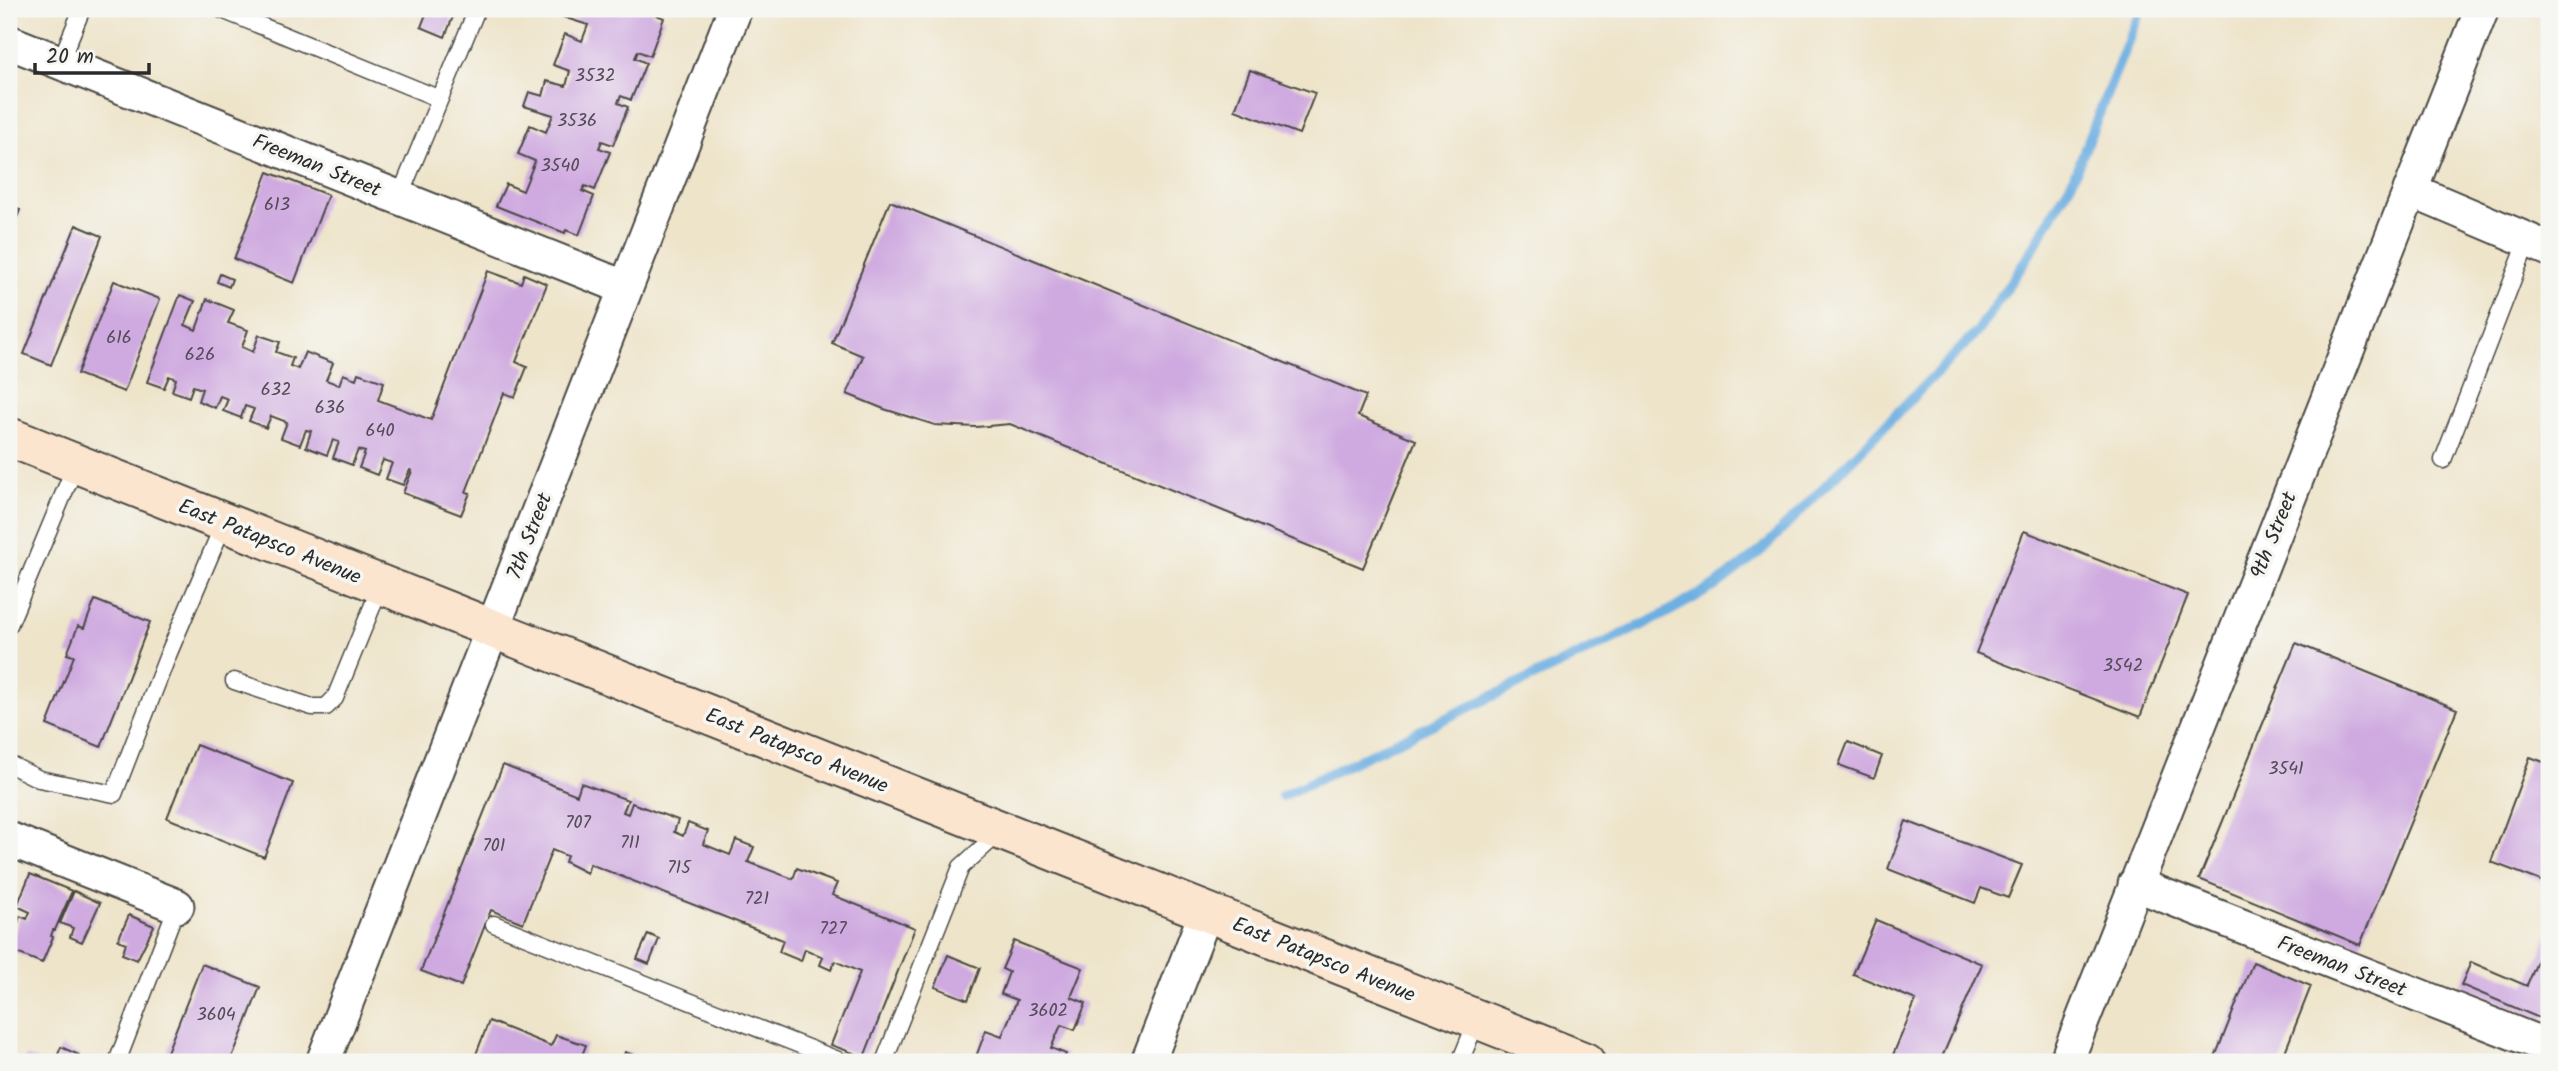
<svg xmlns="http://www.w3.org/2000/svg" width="2558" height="1071" viewBox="0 0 2558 1071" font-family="Kalam,sans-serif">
<rect width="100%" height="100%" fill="#f6f6f2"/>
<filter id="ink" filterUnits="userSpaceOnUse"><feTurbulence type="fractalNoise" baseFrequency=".0143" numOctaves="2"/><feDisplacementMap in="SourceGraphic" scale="14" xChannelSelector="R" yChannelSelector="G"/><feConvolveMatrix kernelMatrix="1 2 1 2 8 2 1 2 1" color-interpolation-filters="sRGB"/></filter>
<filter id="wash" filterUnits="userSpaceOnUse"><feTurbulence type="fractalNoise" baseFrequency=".00686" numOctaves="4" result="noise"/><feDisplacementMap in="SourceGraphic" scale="28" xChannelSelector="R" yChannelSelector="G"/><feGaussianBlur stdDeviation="1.57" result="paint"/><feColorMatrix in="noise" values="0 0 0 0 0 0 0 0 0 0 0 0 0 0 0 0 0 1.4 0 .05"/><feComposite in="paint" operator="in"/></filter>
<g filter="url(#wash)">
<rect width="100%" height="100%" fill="#eee4ca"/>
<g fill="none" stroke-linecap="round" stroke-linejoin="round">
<!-- stream -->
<path stroke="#6dafe1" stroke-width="10" d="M1282 796 1657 618 1715 586 1762 550 1977 332 2031 252 2072 181 2141 9"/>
</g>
<g id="blocks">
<!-- building -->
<path fill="#cfaae0" d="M428 9H456L445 37 421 27Z
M566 9H654L652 13 664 18 650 56 638 51 635 58 646 63 631 100 621 96 619 100 618 103 628 107 613 145 602 141 599 148 610 152 595 190 585 186 582 191 594 196 579 235 566 230 565 233 496 206 506 184 523 191 535 161 518 154 530 125 546 132 553 115 524 106 529 92 543 96 547 81 566 86 570 71 553 65 565 34 582 41 588 25 563 17Z
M1250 70 1315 93 1299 134 1235 110Z
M268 172 328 195 294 283 234 259Z
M890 201 1366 396 1358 416 1416 440 1363 568 1010 424 976 427 935 425 884 409 847 394 863 356 832 343Z
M9 206 20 210 9 237Z
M76 225 102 236 51 365 24 354Z
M488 271 521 283 524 274 547 284 516 362 527 367 515 397 504 393 466 492 470 493 461 515 403 493 412 471 410 470 403 485 386 479 392 463 383 460 377 475 359 468 365 452 358 450 352 465 333 458 339 442 333 440 327 455 306 447 311 431 306 430 300 445 281 438 287 422 271 416 266 428 249 421 254 409 245 406 241 418 223 411 228 399 220 396 215 408 198 401 202 389 193 386 189 397 172 391 176 379 169 376 164 388 147 382 180 295 195 301 185 325 196 330 207 299 234 310 228 323 248 330 242 347 253 352 259 335 280 342 276 352 293 358 290 366 298 369 305 352 333 363 326 380 339 385 343 374 356 379 358 373 384 382 378 400 431 420Z
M220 274 232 279 229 287 217 282Z
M9 279 17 283 9 303Z
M114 281 160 299 124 392 77 374Z
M2024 531 2188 595 2140 717 1976 653Z
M95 600 150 622 101 747 47 725 74 656 67 654 78 626 84 628Z
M2296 643 2457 709 2360 945 2199 879Z
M1848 742 1882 756 1874 778 1839 765Z
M196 745 293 783 264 857 167 818Z
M2530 757 2549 764V884L2491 862Z
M503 765 577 795 581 783 628 800 623 812 628 814 632 803 678 820 674 832 683 836 688 823 708 831 703 844 730 855 736 840 754 847 748 862 793 879 797 868 810 873 837 883 832 895 915 928 864 1057 831 1045 860 972 835 961 831 970 820 965 823 957 805 949 801 961 779 952 783 940 590 864 587 873 565 862 567 856 552 850 523 923 491 910 461 986 421 971Z
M1906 821 2022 865 2008 898 1981 888 1975 903 1888 869Z
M30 874 72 891 55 930H53L51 936 53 937 42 963 9 950 20 916 27 919 30 912 17 906Z
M74 891 100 903 82 942 70 937 73 928 60 923Z
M129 915 154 926 137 960 122 954 126 943 118 940Z
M1876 920 1982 964 1940 1062H1890L1916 1000 1853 974Z
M2549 933V1008L2544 1020 2461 985 2471 962 2527 986Z
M648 934 659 939 649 964 637 959Z
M1014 941 1083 968 1071 997 1086 1003 1075 1030 1061 1025 1051 1048 1066 1054 1063 1062H974L986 1030 1002 1036 1017 1000 1001 994 1009 972 1002 969Z
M948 955 980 968 968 1000 935 987Z
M2253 962 2311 986 2281 1062H2213Z
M202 964 260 987 240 1038 230 1062H163Z
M489 1021 551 1046 556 1035 586 1045 581 1058 591 1062H473Z
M61 1047 79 1055 76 1062H55Z
M625 1052 652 1062H621Z
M26 1056 41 1062H24Z
M606 1057 620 1062H604Z"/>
</g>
</g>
<g filter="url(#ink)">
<use href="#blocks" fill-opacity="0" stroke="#484743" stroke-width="2"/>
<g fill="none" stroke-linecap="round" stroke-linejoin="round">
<!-- lane casing -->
<g stroke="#484743" stroke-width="19">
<path id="lane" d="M220 9 440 99
M60 62 82 9
M399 198 477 9
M2443 460 2528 240
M9 625 76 464
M234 681 312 707H326L335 698 381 585
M9 764 39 779 114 794 168 655 224 523
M494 924 843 1062
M117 1062 177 906
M884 1062 961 867 1000 832
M1460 1062 1477 1020"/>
</g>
<!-- street casing -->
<g stroke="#484743" stroke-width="37">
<path id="street" d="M9 42 626 288
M2410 190 2549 249
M9 839 177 906
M2135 884 2549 1047
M323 1062 735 9
M1148 1062 1206 912
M2066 1062 2482 9"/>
</g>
<!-- secondary casing -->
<g stroke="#484743" stroke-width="42">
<path id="secondary" d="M9 437 1585 1062"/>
</g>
<!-- lane -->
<use href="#lane" stroke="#fff" stroke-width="16"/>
<!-- street -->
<use href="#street" stroke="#fff" stroke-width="33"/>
<!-- secondary -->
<use href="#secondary" stroke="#fbe5cf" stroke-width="38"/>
</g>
</g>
<g text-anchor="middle" stroke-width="7" stroke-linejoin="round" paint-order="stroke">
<!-- number labels -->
<g font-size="18" fill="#544b58">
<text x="595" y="81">3532</text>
<text x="577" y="126">3536</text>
<text x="560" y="171">3540</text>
<text x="277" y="210">613</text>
<text x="119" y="343">616</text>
<text x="200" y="360">626</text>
<text x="276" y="395">632</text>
<text x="330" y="413">636</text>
<text x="380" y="436">640</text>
<text x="2123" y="671">3542</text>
<text x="2286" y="774">3541</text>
<text x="578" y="828">707</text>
<text x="630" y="848">711</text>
<text x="494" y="851">701</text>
<text x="679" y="873">715</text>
<text x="757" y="904">721</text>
<text x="833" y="934">727</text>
<text x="1048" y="1016">3602</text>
<text x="216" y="1020">3604</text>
</g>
<!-- street labels -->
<g font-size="21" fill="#2b2b2b" stroke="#f6f6f2">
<text transform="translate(317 165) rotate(22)" y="7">Freeman Street</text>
<text transform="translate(2273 535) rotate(-68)" y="7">9th Street</text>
<text transform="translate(529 536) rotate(-69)" y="7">7th Street</text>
<text transform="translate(270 541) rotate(22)" y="7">East Patapsco Avenue</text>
<text transform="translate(797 750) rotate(22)" y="7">East Patapsco Avenue</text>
<text transform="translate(1324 959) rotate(22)" y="7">East Patapsco Avenue</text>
<text transform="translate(2342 966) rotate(21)" y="7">Freeman Street</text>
</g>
</g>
<!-- margin -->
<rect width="2558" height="1071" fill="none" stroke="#f6f6f2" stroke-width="35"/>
<!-- scale -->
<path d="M35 63v10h114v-10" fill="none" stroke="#2b2b2b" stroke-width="3.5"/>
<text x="46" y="63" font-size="21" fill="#2b2b2b" stroke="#f6f6f2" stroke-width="5" paint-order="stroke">20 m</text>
</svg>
